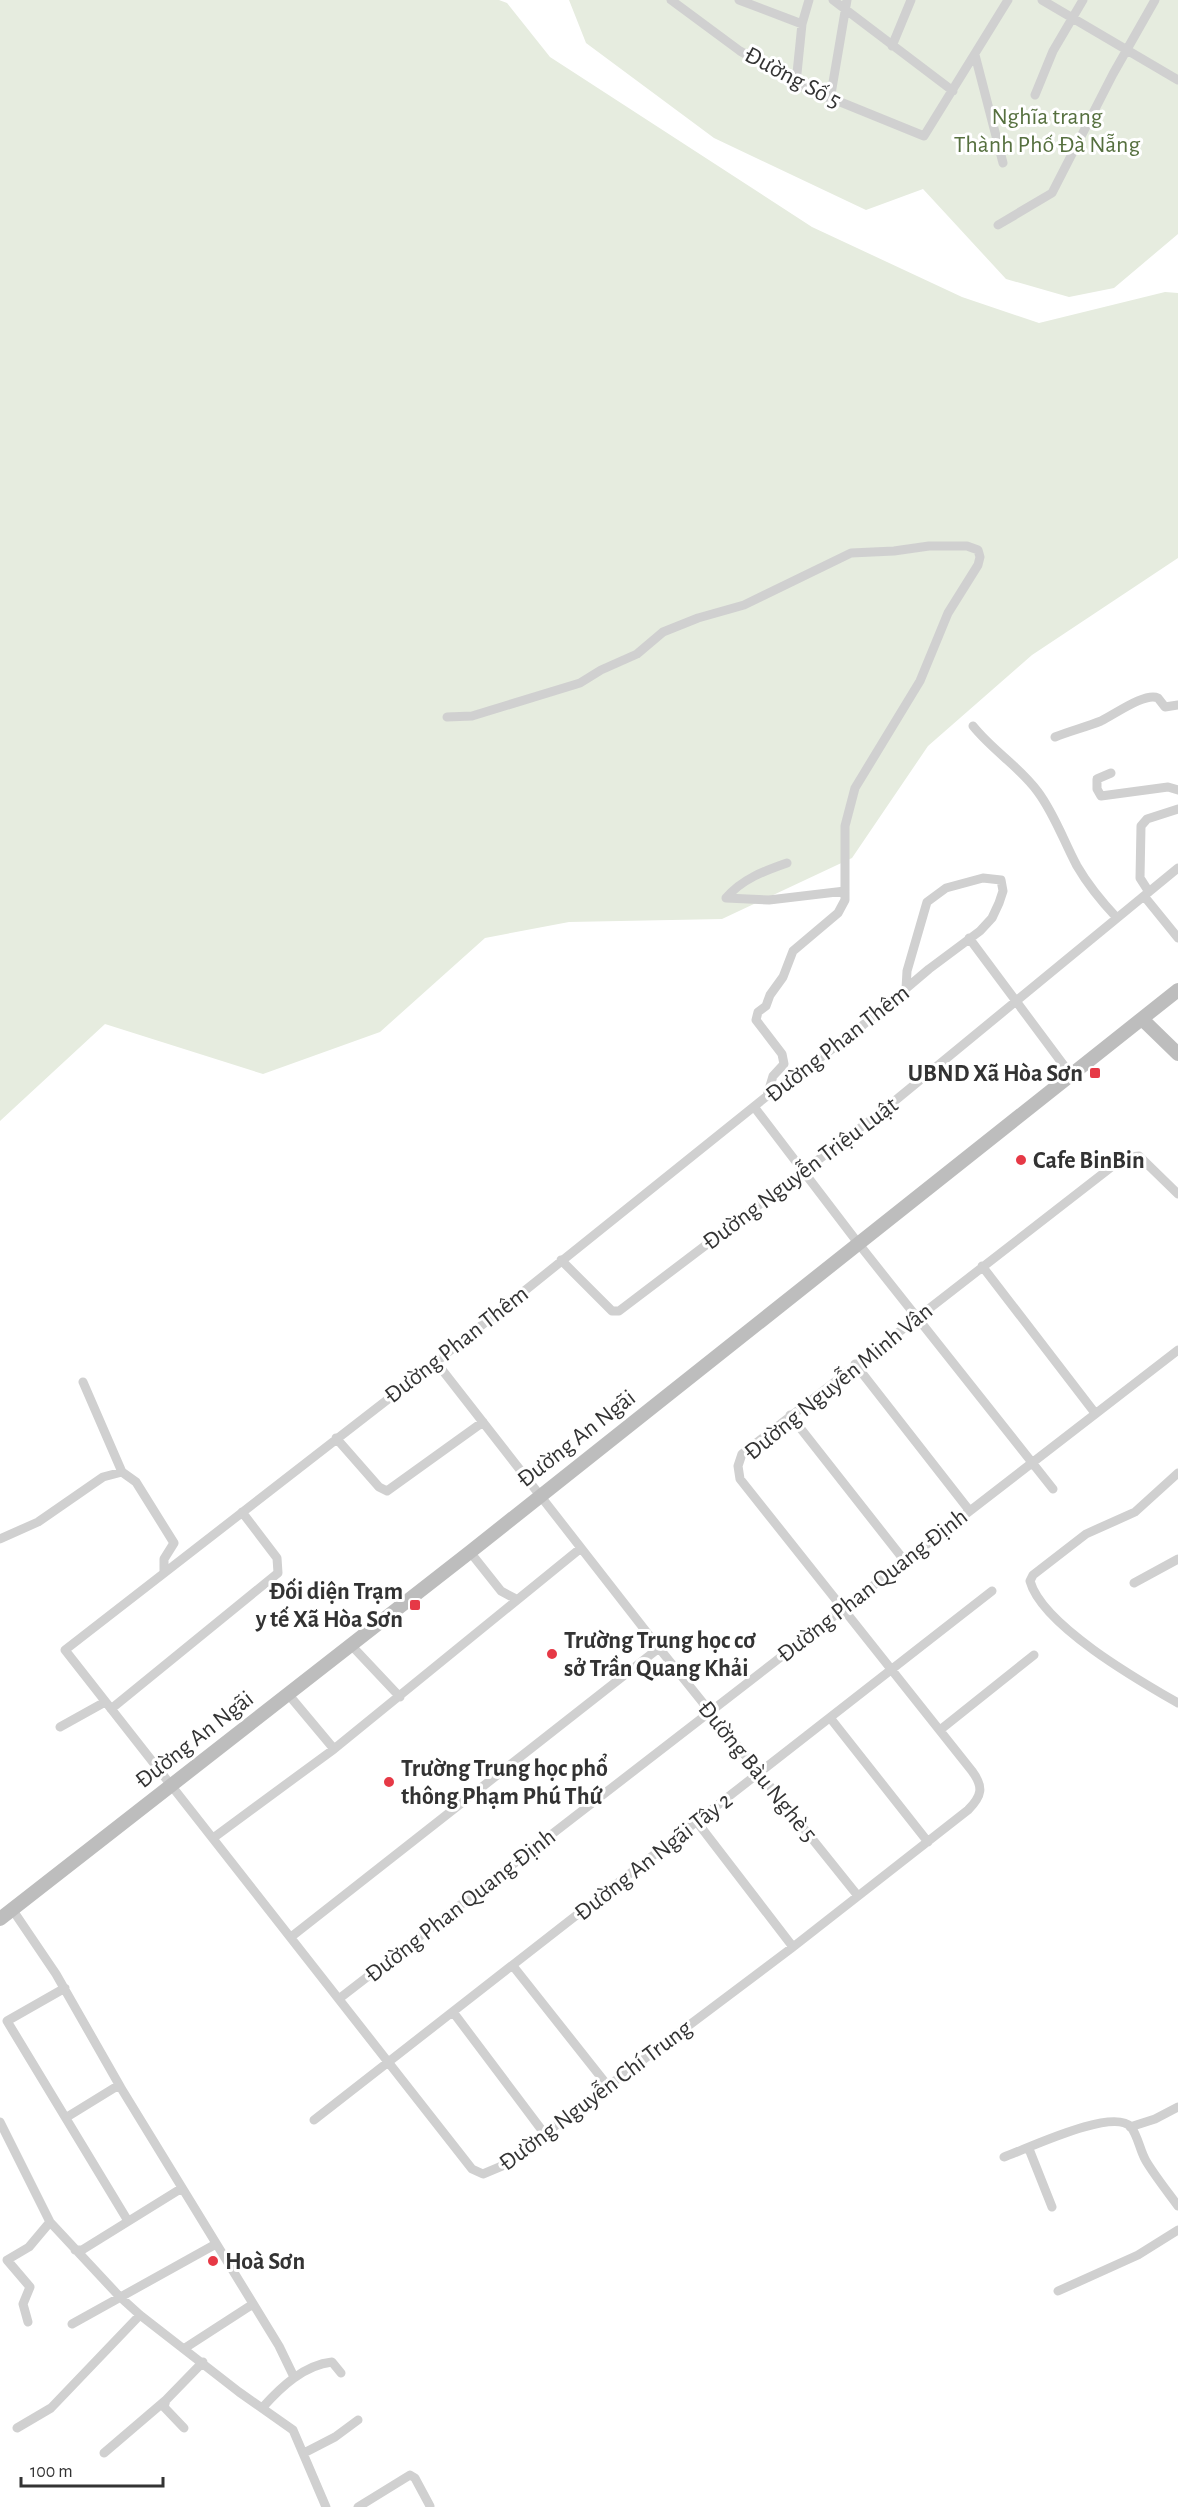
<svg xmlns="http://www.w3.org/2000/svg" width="1178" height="2507" viewBox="0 0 1178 2507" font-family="'Alegreya Sans',sans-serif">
<rect width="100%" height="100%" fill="#fff"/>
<!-- green -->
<path fill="#e6ecdf" d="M0 0H499L507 3 550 57 812 227 962 297 1039 323 1165 292 1178 293V558L1032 655 928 746 852 858 722 919 569 922 485 938 380 1032 263 1074 105 1024 0 1121Z
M569 0H1178V234L1114 288 1069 297 1006 279 923 189 866 210 714 138 586 43Z"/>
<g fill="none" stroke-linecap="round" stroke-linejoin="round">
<!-- street -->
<path stroke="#d0d0d0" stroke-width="9" d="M671 0 740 51 806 88 924 136 1008 0
M739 0 802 24
M833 0 953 91
M1042 0 1178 80
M892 46 911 0
M975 55 1003 163
M796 83 802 24 809 0
M1035 95 1053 51 1083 0
M830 100 847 0
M998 225 1052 193 1113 74 1155 0
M447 717 472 716 580 683 601 670 637 654 663 632 698 618 744 605 851 553 894 551 929 546H967L978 550 980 557 978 565 948 613 920 681 855 788 845 826V900L838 913 793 951 783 977 770 995 766 1006 758 1012 756 1020 782 1054 784 1064 773 1076 767 1096
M973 726C993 751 1020 767 1038 792 1055 815 1064 842 1077 866 1088 885 1102 902 1117 918
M1055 737C1070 731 1086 727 1101 721 1114 715 1145 692 1158 698L1165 707 1178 705
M1111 773 1097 779V789L1101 796 1168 787 1178 790
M787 863C764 871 742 879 726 898L769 900 845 891
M1149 892 1140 878 1141 826 1147 819 1178 809
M1144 896 1178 938
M969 938 1071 1075
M906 989 907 971 927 902 946 888 983 878 1001 880 1003 891 999 903 992 918 980 931 929 969 850 1036 767 1096 436 1362 65 1650 472 2169 483 2174 502 2166 793 1947 968 1810C982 1796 984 1787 972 1771L740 1479 738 1466 742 1454 1123 1158 1139 1156 1178 1194
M755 1108 858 1243 1053 1489
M561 1260 612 1311H619L880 1113 1178 868
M982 1266 1095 1413
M436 1362 659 1648 858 1896
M855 1364 969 1510
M83 1382 122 1472
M790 1415 904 1560
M336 1438 379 1487 387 1491 483 1422
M1178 1473 1135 1512 1086 1534 1033 1575 1030 1581C1042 1625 1138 1680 1178 1703
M0 1539 38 1522 103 1477 122 1472 136 1482 174 1543 164 1559V1573
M470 1552 501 1591 516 1599
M1134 1583 1178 1559
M351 1645 400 1697
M288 1694 334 1749 581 1548
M111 1709 278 1573 277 1558 242 1512
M831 1719 928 1842
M60 1727 105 1702
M940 1730 1034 1655
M697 1822 793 1947
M213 1838 334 1749
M12 1909 56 1974 121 2088 279 2346 294 2377
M291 1937 659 1648
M513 1966 608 2086
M65 1988 7 2021 128 2221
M340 1998 1178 1350
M453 2012 544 2133
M67 2117 119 2085
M314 2120 992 1591
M0 2122 50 2222 119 2296 140 2315 239 2392 293 2430 326 2507
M1130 2127 1155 2119 1178 2107
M1029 2149 1052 2207
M1004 2157C1027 2149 1113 2107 1131 2127 1138 2136 1140 2151 1146 2161 1155 2176 1167 2191 1178 2206
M75 2250H82L182 2188
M1058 2291 1138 2255 1178 2230
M28 2322 23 2304 30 2287 7 2260 29 2247 50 2222
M72 2324 216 2244
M185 2348 253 2304
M263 2407C281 2387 304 2365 332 2362L341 2373
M17 2428 51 2408 140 2315
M184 2428 164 2407 166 2400 203 2362
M104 2453 166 2400
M304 2453 335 2437 358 2420
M358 2507 410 2475 415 2478 430 2506"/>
<!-- secondary -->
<path stroke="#bdbdbd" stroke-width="14" d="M1142 1019 1178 1054
M0 1919 470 1552 1178 990"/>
</g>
<!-- markers -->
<g fill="#e63946" stroke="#fff" stroke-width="2">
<rect x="1089" y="1067" width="12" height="12" rx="3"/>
<circle cx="1021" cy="1160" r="6"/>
<rect x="409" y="1599" width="12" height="12" rx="3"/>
<circle cx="552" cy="1654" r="6"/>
<circle cx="389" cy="1782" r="6"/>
<circle cx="213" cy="2261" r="6"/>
</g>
<g text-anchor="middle" stroke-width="6" stroke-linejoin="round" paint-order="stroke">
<!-- street labels -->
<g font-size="24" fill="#333" stroke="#fff">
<text transform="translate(793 77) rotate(28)" y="8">Đường Số 5</text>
<text transform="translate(837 1043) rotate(-38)" y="8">Đường Phan Thêm</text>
<text transform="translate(800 1173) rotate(-37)" y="8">Đường Nguyễn Triệu Luật</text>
<text transform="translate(456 1344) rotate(-38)" y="8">Đường Phan Thêm</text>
<text transform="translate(838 1381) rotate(-39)" y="8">Đường Nguyễn Minh Vân</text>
<text transform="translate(576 1438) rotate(-38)" y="8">Đường An Ngãi</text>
<text transform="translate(872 1585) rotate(-38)" y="8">Đường Phan Quang Định</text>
<text transform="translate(194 1739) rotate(-38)" y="8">Đường An Ngãi</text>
<text transform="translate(758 1771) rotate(51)" y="8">Đường Bàu Nghè 5</text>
<text transform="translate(653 1856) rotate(-38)" y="8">Đường An Ngãi Tây 2</text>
<text transform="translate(460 1905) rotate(-38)" y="8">Đường Phan Quang Định</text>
<text transform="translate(595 2095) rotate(-37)" y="8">Đường Nguyễn Chí Trung</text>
</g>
<!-- park labels -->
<g font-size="24" fill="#56703f" stroke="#fff">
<text x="1047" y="124">Nghĩa trang<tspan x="1047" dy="28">Thành Phố Đà Nẵng</tspan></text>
</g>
<!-- poi labels -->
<g font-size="24" font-weight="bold" fill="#333" stroke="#fff" text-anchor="start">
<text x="1083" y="1081" text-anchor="end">UBND Xã Hòa Sơn</text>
<text x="1033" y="1168">Cafe BinBin</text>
<text x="403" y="1599" text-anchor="end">Đối diện Trạm<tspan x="403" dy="28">y tế Xã Hòa Sơn</tspan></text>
<text x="564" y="1648">Trường Trung học cơ<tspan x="564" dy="28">sở Trần Quang Khải</tspan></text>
<text x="401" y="1776">Trường Trung học phổ<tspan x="401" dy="28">thông Phạm Phú Thứ</tspan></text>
<text x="225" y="2269">Hoà Sơn</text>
</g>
</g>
<!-- scale -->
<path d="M21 2477v9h142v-9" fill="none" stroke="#333333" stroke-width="3"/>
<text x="30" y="2477" font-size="18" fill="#333333" stroke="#ffffff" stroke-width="4.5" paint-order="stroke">100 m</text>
</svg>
